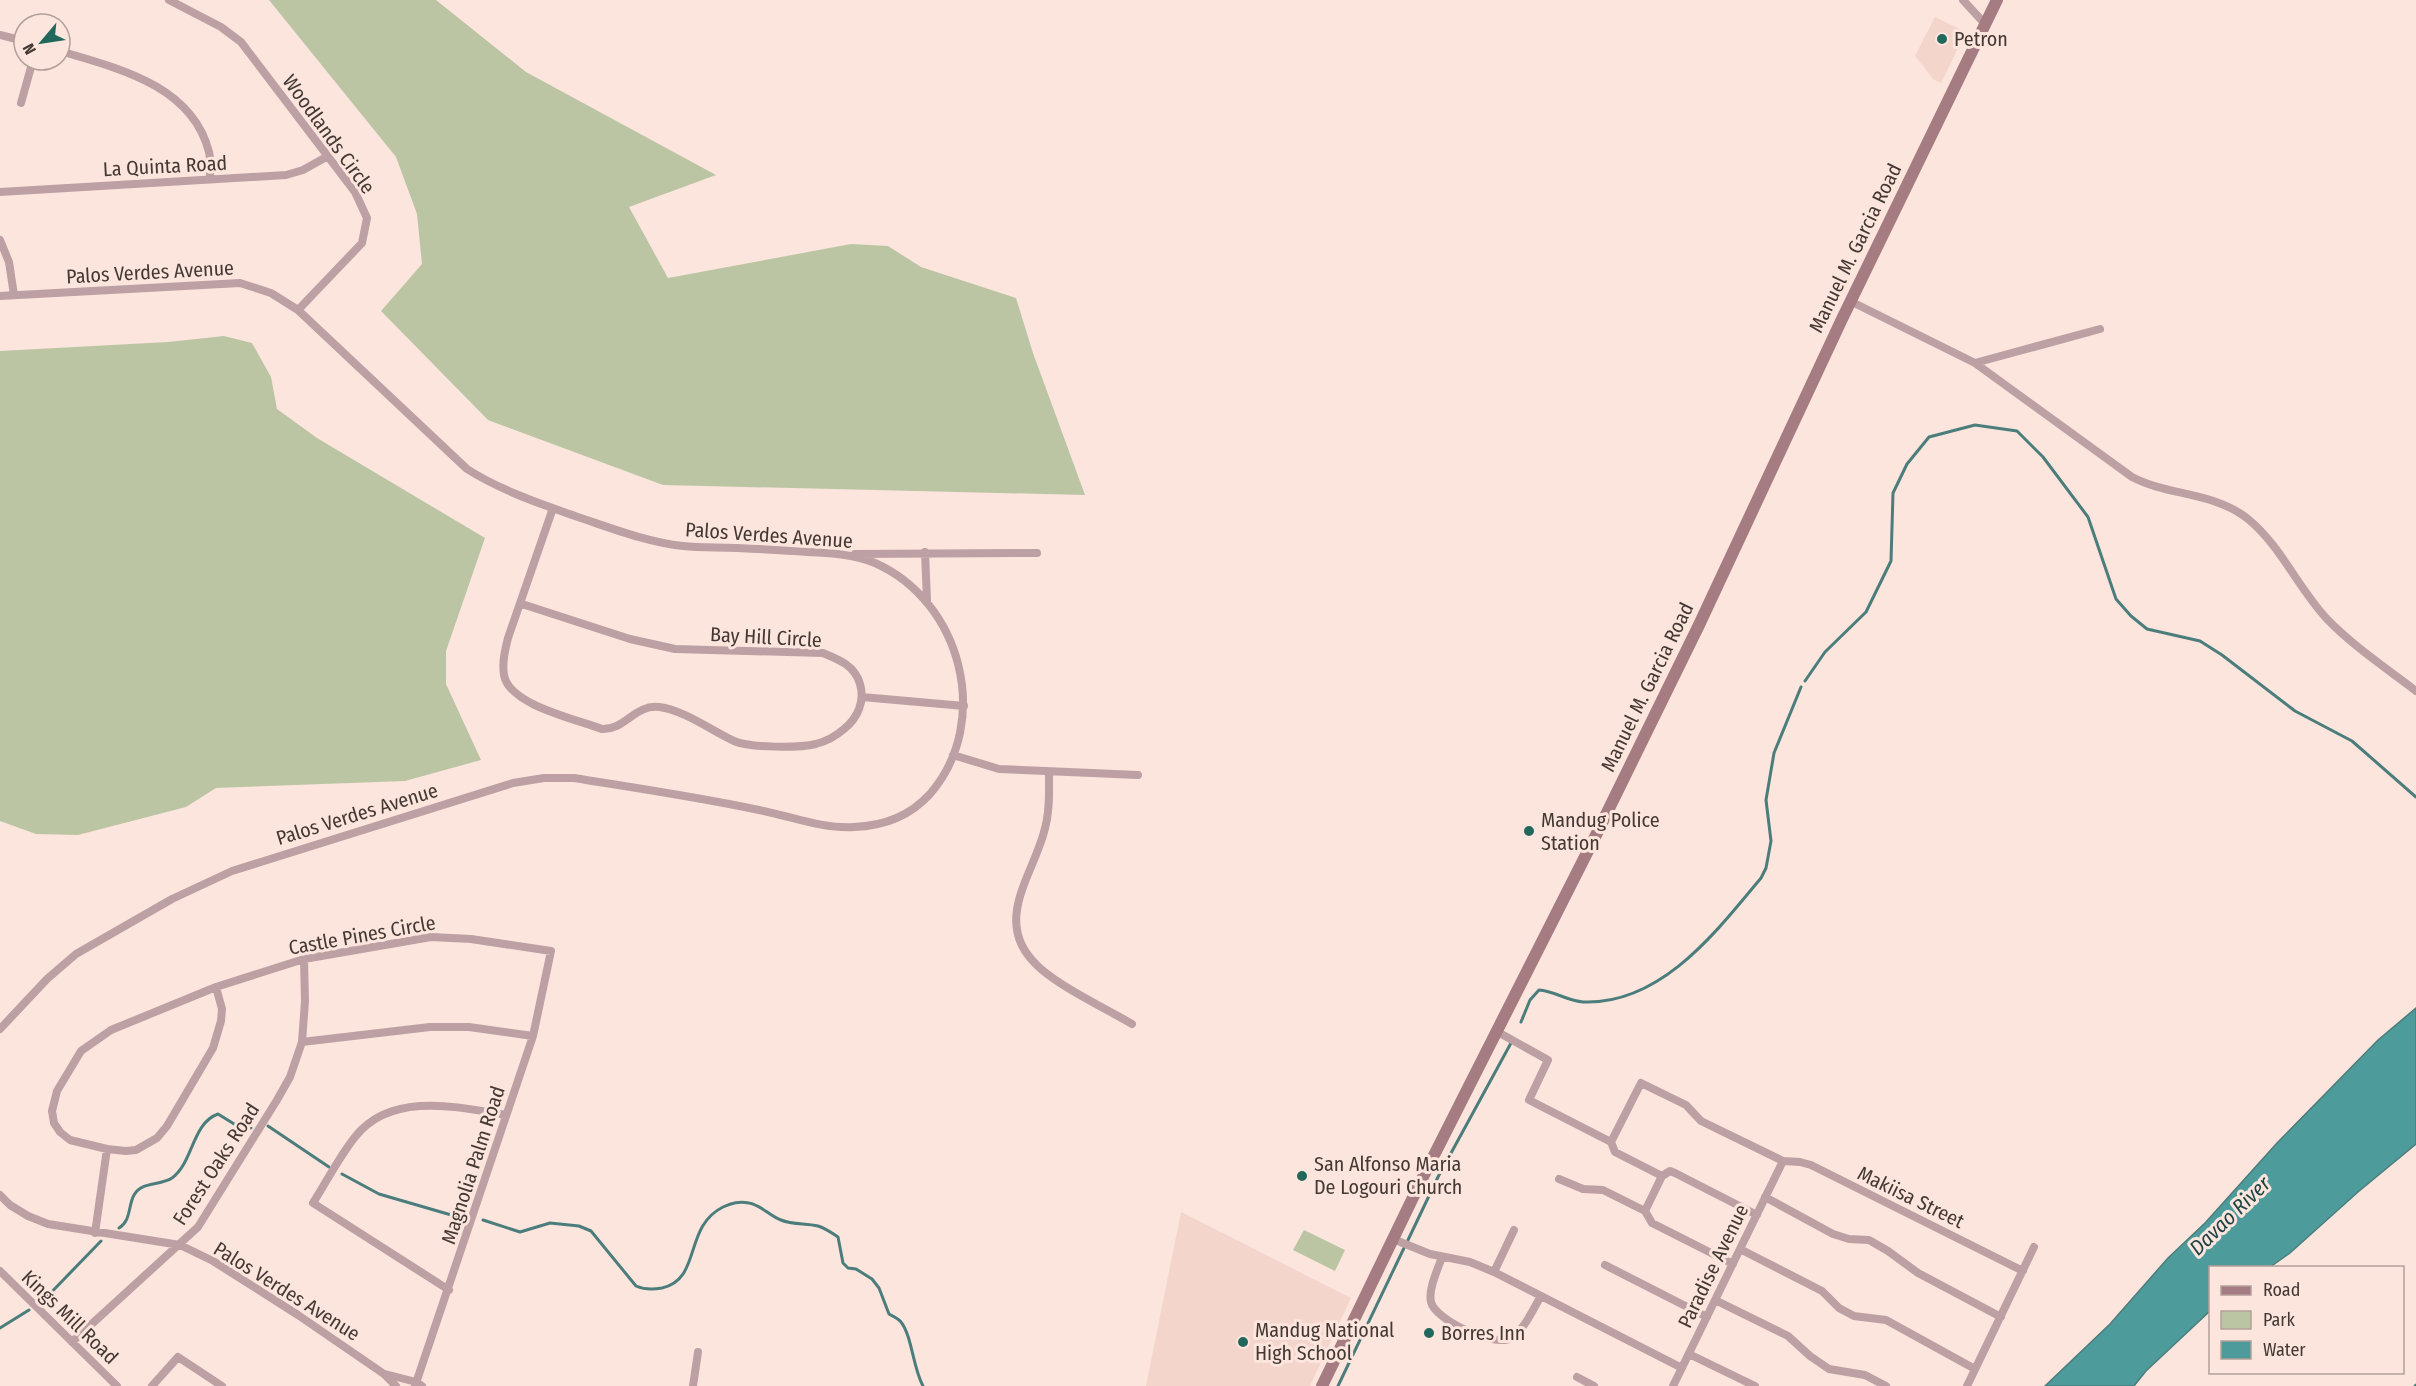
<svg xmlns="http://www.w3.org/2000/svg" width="2416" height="1386" viewBox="0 0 2416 1386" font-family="'Fira Sans Condensed',sans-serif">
<rect width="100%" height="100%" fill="#fce5dd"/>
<!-- built -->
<path fill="#f3d5cc" d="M1935 17 1966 32 1941 83 1933 79 1915 56Z
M1181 1212 1351 1298 1310 1386H1146Z"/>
<!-- green -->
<path fill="#bbc5a4" d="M269 0H436L526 72 716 175 629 207 668 278 851 244 888 246 921 267 1016 298 1033 353 1085 495 663 485 488 420 381 311 422 264 417 214 396 157Z
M224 336 252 343 271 377 277 409 317 438 485 538 446 651V684L481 760 405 781 216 788 186 807 78 835 36 834 0 821V351L168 342Z
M1304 1230 1345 1250 1335 1271 1293 1250Z"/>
<!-- water -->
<path fill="#4e9b9c" stroke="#4b7d7c" stroke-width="1.5" d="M2416 1008V1144L2358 1192 2290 1253 2270 1267 2210 1268V1311L2146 1371 2134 1386H2045L2110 1324 2168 1258 2205 1223 2277 1143 2378 1040Z"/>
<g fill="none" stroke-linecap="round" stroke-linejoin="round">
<!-- stream -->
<path stroke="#4b7d7c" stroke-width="3" d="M1805 681 1825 652 1866 612 1891 561 1893 493 1907 464 1929 437 1975 425 2017 431 2043 457 2088 517 2116 599 2131 616 2147 629 2200 641 2222 655 2295 711 2352 741 2416 797
M1521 1022 1530 1000 1539 990C1554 991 1568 1001 1583 1002 1661 1005 1716 932 1761 878L1766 868 1771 841 1766 800 1774 753 1801 687
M268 1126 329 1167
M342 1174 379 1194 465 1219
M483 1220 520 1232 550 1223 579 1226 591 1231 636 1286C645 1290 652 1290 662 1288 702 1279 683 1227 723 1207 732 1203 739 1201 749 1203 761 1205 770 1216 781 1220 793 1225 806 1223 818 1226 825 1228 832 1233 838 1237L843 1263 848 1268 856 1269 872 1279 879 1288 889 1314C892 1316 898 1318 901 1322 912 1336 913 1368 923 1386
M119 1228C131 1221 128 1206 134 1195 142 1181 160 1186 172 1178 193 1163 192 1123 218 1114L239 1127 251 1128
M1408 1240 1438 1177 1511 1043
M40 1304 101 1241
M0 1328 29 1310
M1338 1386 1404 1248
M2415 1386 2416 1385"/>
<!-- minor -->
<path stroke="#bda0a3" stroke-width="8" d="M169 0 221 27 241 42 355 192 367 218 362 243 298 310
M1963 0 1985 24
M0 35 24 41
M60 51C117 68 192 85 209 152 211 160 210 170 210 179
M21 103 33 60
M0 192 286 175 303 170 328 156
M0 240 9 262 14 295
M0 296 240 283 271 293 298 310 467 469C500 490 538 503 575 516 611 528 646 542 683 546 701 548 719 547 737 548 760 549 783 550 807 552 830 553 853 554 875 563 961 601 993 721 930 794 910 816 883 826 854 827 822 829 790 816 759 810 698 797 636 788 574 778H544L513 783 232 871 172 899 76 954 47 979 0 1029
M1850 301 1975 363 2132 477C2168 496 2215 492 2248 519 2281 546 2298 588 2327 619 2353 646 2386 668 2416 691
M1975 363 2100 329
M925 552 927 600
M855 554 1037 553
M522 604 630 639 675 649 823 653C840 660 855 666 860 684 865 701 858 718 844 729 836 736 827 741 816 744 799 748 750 748 734 741 712 731 684 710 659 707 635 704 625 730 602 729 576 719 509 705 504 675 502 662 505 650 508 638L553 508
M862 697 964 706
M953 755 999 769 1138 775
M1049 773C1049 792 1050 812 1044 832 1033 874 995 919 1032 960 1051 983 1105 1008 1132 1024
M216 987 222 1009 221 1021 213 1048 167 1126 157 1138 136 1150 126 1151 107 1149 70 1140 60 1132 54 1123 52 1111 57 1091 81 1051 111 1030 216 987 304 959 431 937 471 939 551 951 533 1036 415 1386
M1496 1031 1548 1060 1529 1100 1611 1142 1615 1152 1662 1176
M302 1042 430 1027H469L533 1036
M1611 1142 1641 1083 1686 1105 1701 1121 1783 1161 1800 1162 1811 1165 2023 1271
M1662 1176 1670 1171 1675 1173 1757 1215
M1559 1179 1583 1189 1603 1190 1645 1211 1652 1223 1733 1264
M0 1195 10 1205 28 1216 48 1224 180 1245 213 1261 298 1315 384 1374 396 1386
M1765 1197 1833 1234 1849 1239 1869 1240 1888 1251 1918 1273 2001 1317
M1645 1211 1662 1176
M95 1233 107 1149
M1393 1239 1430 1254 1470 1262 1494 1272 1682 1368
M1740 1249 1822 1291 1839 1308 1854 1316 1886 1320 1975 1369
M1442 1257C1438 1269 1428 1289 1431 1302 1435 1320 1495 1348 1511 1338 1525 1329 1533 1309 1541 1296
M1605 1265 1707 1317
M0 1271 117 1386
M1494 1272 1514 1230
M449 1290 313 1203C327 1181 339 1157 355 1137 391 1091 458 1107 506 1115
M1715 1300 1788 1336 1810 1356 1829 1369 1865 1375 1886 1386
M72 1342 198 1227 277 1100 290 1077 302 1042 305 1001 304 959
M1689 1354 1755 1386
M385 1374 416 1382 422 1386
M1577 1377 1594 1386
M152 1386 178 1357 222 1386
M693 1386 698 1352
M1673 1386 1783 1161
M1967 1386 2034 1247"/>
<!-- secondary -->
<path stroke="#a57c81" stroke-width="12" d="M1322 1386 1420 1183 1597 833 1699 625 1842 319 1997 0"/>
</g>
<!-- markers -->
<g fill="#21685c" stroke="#fce5dd" stroke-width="2">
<circle cx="1942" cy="39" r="6"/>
<circle cx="1529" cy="831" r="6"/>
<circle cx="1302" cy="1176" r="6"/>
<circle cx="1429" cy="1333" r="6"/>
<circle cx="1243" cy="1342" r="6"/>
</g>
<g text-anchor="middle" stroke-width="6" stroke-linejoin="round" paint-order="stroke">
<!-- poi labels -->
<g font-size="20" fill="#433833" stroke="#fce5dd" text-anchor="start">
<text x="1954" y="46">Petron</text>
<text x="1541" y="827">Mandug Police<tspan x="1541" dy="23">Station</tspan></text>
<text x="1314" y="1171">San Alfonso Maria<tspan x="1314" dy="23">De Logouri Church</tspan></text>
<text x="1255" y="1337">Mandug National<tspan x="1255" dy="23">High School</tspan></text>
<text x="1441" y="1340">Borres Inn</text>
</g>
<!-- street labels -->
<g font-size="20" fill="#433833" stroke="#fce5dd">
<text transform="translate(329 134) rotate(54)" y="7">Woodlands Circle</text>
<text transform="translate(165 166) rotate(-3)" y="7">La Quinta Road</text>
<text transform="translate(1855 248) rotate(-64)" y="7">Manuel M. Garcia Road</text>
<text transform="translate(150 272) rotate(-3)" y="7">Palos Verdes Avenue</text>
<text transform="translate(769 535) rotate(4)" y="7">Palos Verdes Avenue</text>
<text transform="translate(766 637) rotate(3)" y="7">Bay Hill Circle</text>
<text transform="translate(1647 687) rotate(-64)" y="7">Manuel M. Garcia Road</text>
<text transform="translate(357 814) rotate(-17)" y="7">Palos Verdes Avenue</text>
<text transform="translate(362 935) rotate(-10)" y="7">Castle Pines Circle</text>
<text transform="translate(216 1164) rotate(-57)" y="7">Forest Oaks Road</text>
<text transform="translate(473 1165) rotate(-72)" y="7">Magnolia Palm Road</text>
<text transform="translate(1911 1197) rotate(26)" y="7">Makiisa Street</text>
<text transform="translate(1713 1266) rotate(-64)" y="7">Paradise Avenue</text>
<text transform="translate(287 1291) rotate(32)" y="7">Palos Verdes Avenue</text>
<text transform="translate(70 1317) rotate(44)" y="7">Kings Mill Road</text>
</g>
<!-- water labels -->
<g font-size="21" font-style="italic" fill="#1e4344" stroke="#fce5dd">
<text transform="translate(2230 1216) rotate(-44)" y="7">Davao River</text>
</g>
</g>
<!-- legend -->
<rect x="2209" y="1266" width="195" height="108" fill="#fce5dd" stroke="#b2a099" stroke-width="1.5"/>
<rect x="2221" y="1286" width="30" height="9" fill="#a57c81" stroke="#b2a099" stroke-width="1.5"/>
<text x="2263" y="1296" font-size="18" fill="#433833">Road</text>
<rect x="2221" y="1311" width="30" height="18" fill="#bbc5a4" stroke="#b2a099" stroke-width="1.5"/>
<text x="2263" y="1326" font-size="18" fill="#433833">Park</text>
<rect x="2221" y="1341" width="30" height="18" fill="#4e9b9c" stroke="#b2a099" stroke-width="1.5"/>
<text x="2263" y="1356" font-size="18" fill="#433833">Water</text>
<!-- north arrow -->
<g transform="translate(42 42) rotate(241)"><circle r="28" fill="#fce5dd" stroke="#b2a099" stroke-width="1.5"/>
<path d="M0-4.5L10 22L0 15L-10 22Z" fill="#21685c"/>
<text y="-9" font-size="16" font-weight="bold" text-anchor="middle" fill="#433833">N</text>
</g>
</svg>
